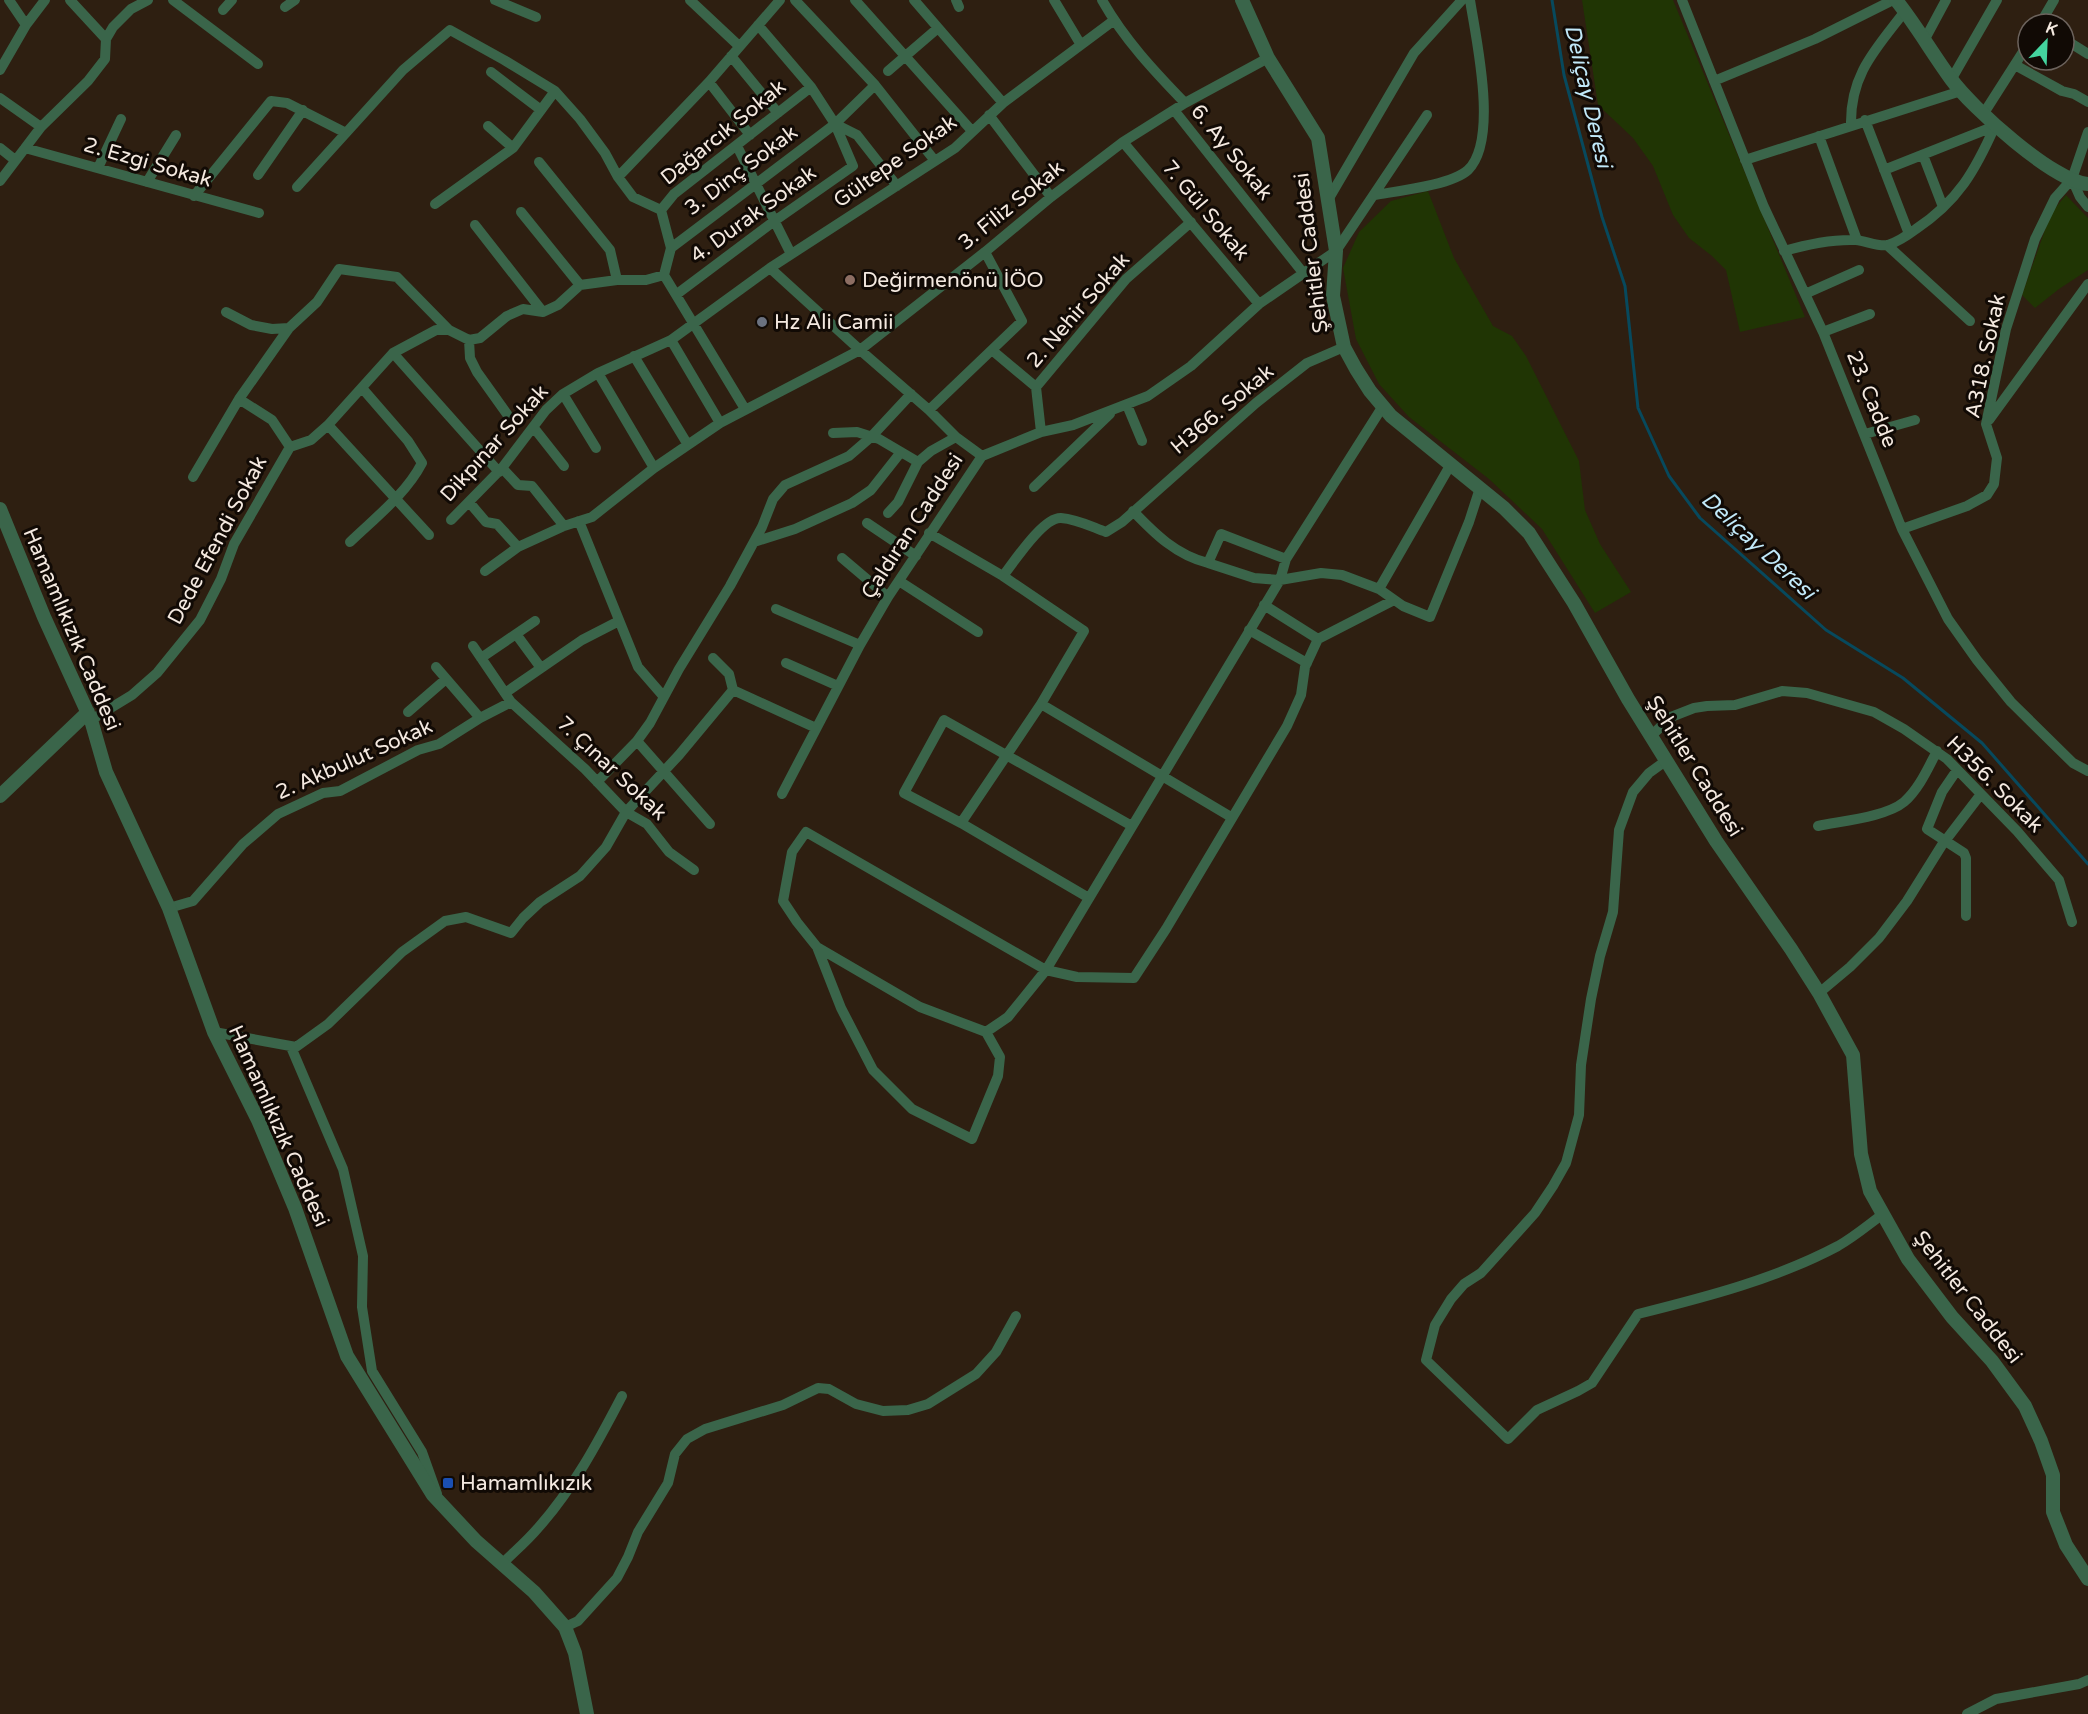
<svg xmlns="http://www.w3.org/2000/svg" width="2088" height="1714" viewBox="0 0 2088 1714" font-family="'Varela Round',sans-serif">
<rect width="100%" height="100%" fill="#2e1f11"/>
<!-- green -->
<path fill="#203504" d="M1582 0H1673L1805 317 1740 332 1726 270 1712 256 1689 238 1673 215 1653 166 1633 138 1598 105Z
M1428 191 1454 258 1493 326 1512 336 1526 356 1579 461 1585 510 1600 544 1631 592 1595 613 1542 529 1489 479 1409 417 1379 384 1356 339 1343 268 1359 232 1391 201Z
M2066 195 2088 218V270L2059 289 2035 308 2022 295 2051 213Z"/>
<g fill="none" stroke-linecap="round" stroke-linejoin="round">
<!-- stream -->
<path stroke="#07495d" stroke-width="3" d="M1552 0 1564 75 1602 217 1625 286 1638 408 1669 476 1700 518 1826 630 1903 678 1982 743 2088 864"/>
<!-- minor -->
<path stroke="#3a654a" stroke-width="10" d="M9 0 26 25
M70 0 106 39
M173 0 258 64
M495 0 536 17
M690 0 739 46
M795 0 875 85 935 161
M855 0 972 131
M914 0 1003 103
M956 0 959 7
M1054 0 1081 45
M1102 0C1124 39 1154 71 1185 103
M1682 0 1764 207 1823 332 1902 529 1948 619 1977 660 2011 702 2073 763 2088 771
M285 7 295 0
M223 10 232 0
M2040 24 2054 0
M1925 39 1946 0
M2064 39 2088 54
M731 56 778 113
M2015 65 2062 91 2074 94 2088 102
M0 70 26 25 45 0
M888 71 938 28
M491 72 541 110
M1951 80 1997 0
M1714 81 1815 39 1893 0
M709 82 750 135
M0 98 41 127
M1174 110 1304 274
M1984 113 2028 44
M989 115 1051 197
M1865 120 1909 234
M835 124 857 135 897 186
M1851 125C1850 74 1876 49 1905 11
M488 126 513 148
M1819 136 1857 240
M1123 142 1259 304
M737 146 791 254
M0 148 15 160
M25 148 259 213
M1923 155 1943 207
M1745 160 1961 91
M539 162 610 250 617 280
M98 168 121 119
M1884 170 1995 126
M258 175 303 110
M618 177 709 82 780 0
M2072 179 2080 197 2088 207
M0 181 41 127 88 81 105 59 106 39 113 27 131 9 148 0
M147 182 176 135
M297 187 403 70 450 30 504 60 555 91 580 119 605 153 618 177 633 197 661 210
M1375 195C1398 191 1452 185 1468 170 1499 140 1476 39 1470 0
M194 196 271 101 287 103 346 133
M1328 200 1414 53 1462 0
M435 204 513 148 555 91
M661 210 674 194 811 87
M521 212 580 285
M475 225 543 312
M1887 245 1970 321
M671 248 835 124 875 85
M1784 251C1808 244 1831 239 1856 240 1866 241 1879 247 1888 245 1897 242 1908 235 1916 229 1958 201 1975 171 1995 126
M770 268 860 350 985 252 1051 197 1123 142 1185 103 1268 58
M664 275 745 409
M677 294 773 222 853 166 835 124 811 87 758 25
M1805 294 1859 270
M226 312 251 325 272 329 289 328 317 302 339 269 397 277 449 330
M1823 332 1870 314
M469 340 470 358 477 372 507 414
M671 340 720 423
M993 351 1036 387 1126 279 1191 222
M393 353 499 472
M634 356 688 445
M598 373 654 468
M1036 387 1041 432
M563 394 596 448
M239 399 272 420 290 447
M1127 405 1142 441
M1989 420 2088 284
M328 425 429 535
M534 428 564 466
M833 433 857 432 879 439 918 462 931 451 956 437
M1865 434 1915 420
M982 456 956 437 929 410 1022 321 985 252
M502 468 518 485 532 486 564 526
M193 477 239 399 289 328
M1034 487 1110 414
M469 502 486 522 497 524 518 547
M1133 511C1155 534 1176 555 1208 563L1221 534 1286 559 1383 406
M888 513 898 502 918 462
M451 520 502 468 546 410 563 394 598 373 671 340 770 268 955 148 1003 103 1113 21
M579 521 638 667 664 697
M867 523 916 556
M1902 529 1967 506 1987 495 1994 484 1997 458 1986 424 2006 329 2035 239 2055 198 2072 179 2088 132
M929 533 1003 576 1084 631 1041 704 1231 817
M350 542C375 518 406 494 422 463L408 441 362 388
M754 542 795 529 852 503 871 490 901 452
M842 558 888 597
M1286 559 1280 580 1046 970 1008 1017 986 1032 920 1007 817 947 797 922 783 901 792 852 806 832 1046 970 1077 977 1134 978 1166 929 1287 726 1301 695 1305 667 1318 639 1394 600
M1208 563 1254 578 1280 580 1321 573 1342 575 1379 589 1403 606 1430 617 1469 522 1480 488
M485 571 518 547 564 526 592 517 654 468 720 423 860 350 929 410
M1003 576C1014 562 1043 517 1061 518 1077 519 1092 527 1106 532L1122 522 1256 403 1307 363 1344 347
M899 581 978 632
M1379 589 1451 464
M1264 605 1318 639
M776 609 860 645
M1249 630 1307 663
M516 634 541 668
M473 646 511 702 585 769 626 812 647 824 669 852 694 870
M481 658 535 621
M713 658 729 674 733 690
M786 663 838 686
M436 667 480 718
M733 690 816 728
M505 693 582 640 619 621
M1041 704 961 823 1089 898
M408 712 446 679
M91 720 132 695 157 673 200 620 221 579 234 544 290 447 311 440 328 425 393 353 436 330H449L469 340 480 338 507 316 523 309 543 312 558 305 580 285 617 280H646L664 275 671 248 661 210
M1652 735 1671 717 1694 708 1707 706 1735 705 1782 691 1807 693 1874 712 1904 729 1947 759 2017 831 2059 880 2072 922
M637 741 710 824
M1667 760 1649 773 1633 792 1619 830 1613 912 1600 956 1591 999 1581 1065 1579 1115 1566 1163 1553 1186 1535 1213 1481 1273 1464 1284 1451 1299 1435 1325 1426 1360 1508 1439 1537 1410 1578 1391 1592 1383 1638 1314C1706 1297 1776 1279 1838 1246 1854 1237 1868 1225 1883 1214
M1957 770 1942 792 1927 829 1964 853 1966 858V916
M597 782 637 741 650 723 679 669 730 586 762 527 773 499 785 485 849 456 871 437 911 394
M782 794 860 645 888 597 982 456 1041 432 1073 425 1148 396 1191 366 1259 304 1336 251 1427 115
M961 823 904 793 944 720 1132 826
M1818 826C1841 821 1886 817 1904 802 1919 789 1928 768 1937 751
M169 908 193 901 243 844 278 814 323 793 340 791 418 750 439 744 480 718 511 702
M817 947 841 1008 873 1070 912 1109 972 1139 998 1076 1000 1057 986 1032
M1819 993 1850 967 1879 938 1907 901 1942 845 1981 794
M214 1032 296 1047 328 1024 402 952 445 921 466 917 511 933 523 918 540 902 580 876 606 847 626 812 679 755 733 690
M291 1047 343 1169 363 1256 362 1307 372 1371 422 1452 437 1494
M502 1564C514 1552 527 1541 538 1528 573 1489 598 1442 622 1396
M565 1627 578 1621 617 1578 628 1557 638 1532 668 1483 675 1454 687 1439 705 1429 783 1405 818 1388 829 1389 856 1404 883 1411 908 1410 928 1404 976 1374 996 1352 1016 1316
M1967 1714 1996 1699 2079 1684 2088 1680"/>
<!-- tertiary -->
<path stroke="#3a654a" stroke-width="14" d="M1242 0 1268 58 1318 138 1336 251 1333 296 1344 347 1356 369 1370 391 1391 416 1504 508 1529 533 1574 603 1628 699 1716 841 1791 949 1819 993 1853 1055 1861 1154 1870 1191 1908 1259 1952 1317 1992 1361 2025 1406 2041 1441 2053 1475V1512L2066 1545 2088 1579
M1896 0C1916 25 1932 53 1951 79 1972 108 2054 182 2088 184
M0 509 44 617 91 720 106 772 169 908 214 1032 258 1120 295 1208 347 1356 433 1495 476 1541 534 1592 565 1627 575 1653 587 1714
M0 796 88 712"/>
</g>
<!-- markers -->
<circle fill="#8d6e63" stroke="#110a05" stroke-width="2" cx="850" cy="280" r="6"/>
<circle fill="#6b7280" stroke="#110a05" stroke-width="2" cx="762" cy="322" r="6"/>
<rect fill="#1a4fb4" stroke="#110a05" stroke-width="2" x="442" y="1477" width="12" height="12" rx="3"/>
<g text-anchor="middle" stroke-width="6" stroke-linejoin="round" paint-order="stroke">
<!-- street labels -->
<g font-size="21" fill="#f4e9e0" stroke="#110a05">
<text transform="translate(723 132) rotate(-39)" y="7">Dağarcık Sokak</text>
<text transform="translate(1232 152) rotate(51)" y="7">6. Ay Sokak</text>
<text transform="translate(895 161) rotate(-35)" y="7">Gültepe Sokak</text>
<text transform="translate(148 162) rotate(16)" y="7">2. Ezgi Sokak</text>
<text transform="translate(741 170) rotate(-37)" y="7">3. Dinç Sokak</text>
<text transform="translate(1011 205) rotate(-39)" y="7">3. Filiz Sokak</text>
<text transform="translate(1206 210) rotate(50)" y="7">7. Gül Sokak</text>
<text transform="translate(753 214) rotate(-36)" y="7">4. Durak Sokak</text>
<text transform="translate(1311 253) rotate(-97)" y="7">Şehitler Caddesi</text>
<text transform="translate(1078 310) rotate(-49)" y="7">2. Nehir Sokak</text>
<text transform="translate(1985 356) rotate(-78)" y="7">A318. Sokak</text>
<text transform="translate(1872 399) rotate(68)" y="7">23. Cadde</text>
<text transform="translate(1222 409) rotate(-40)" y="7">H366. Sokak</text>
<text transform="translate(494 443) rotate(-48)" y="7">Dikpınar Sokak</text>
<text transform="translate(912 526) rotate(-57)" y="7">Çaldıran Caddesi</text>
<text transform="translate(217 540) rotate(-62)" y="7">Dede Efendi Sokak</text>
<text transform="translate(72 629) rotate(67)" y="7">Hamamlıkızık Caddesi</text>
<text transform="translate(354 759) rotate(-24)" y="7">2. Akbulut Sokak</text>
<text transform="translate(1695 766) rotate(58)" y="7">Şehitler Caddesi</text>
<text transform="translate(612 768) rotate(43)" y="7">7. Çınar Sokak</text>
<text transform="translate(1995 784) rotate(45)" y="7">H356. Sokak</text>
<text transform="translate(279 1126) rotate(66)" y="7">Hamamlıkızık Caddesi</text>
<text transform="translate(1968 1297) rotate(52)" y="7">Şehitler Caddesi</text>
</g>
<!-- poi labels -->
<g font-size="21" fill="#f4e9e0" stroke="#110a05" text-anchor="start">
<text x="862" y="287">Değirmenönü İÖO</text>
<text x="774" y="329">Hz Ali Camii</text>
<text x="460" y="1490">Hamamlıkızık</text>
</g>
<!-- water labels -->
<g font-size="22" font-style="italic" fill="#c1e8f8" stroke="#110a05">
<text transform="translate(1589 96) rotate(77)" y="8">Deliçay Deresi</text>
<text transform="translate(1759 545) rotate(43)" y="8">Deliçay Deresi</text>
</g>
</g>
<!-- north arrow -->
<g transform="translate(2046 42) rotate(23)"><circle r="28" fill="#110a05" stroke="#6c635d" stroke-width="1.5"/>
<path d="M0-4.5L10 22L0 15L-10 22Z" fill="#44d49f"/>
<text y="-9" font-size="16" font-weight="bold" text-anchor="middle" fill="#f4e9e0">K</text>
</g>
</svg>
